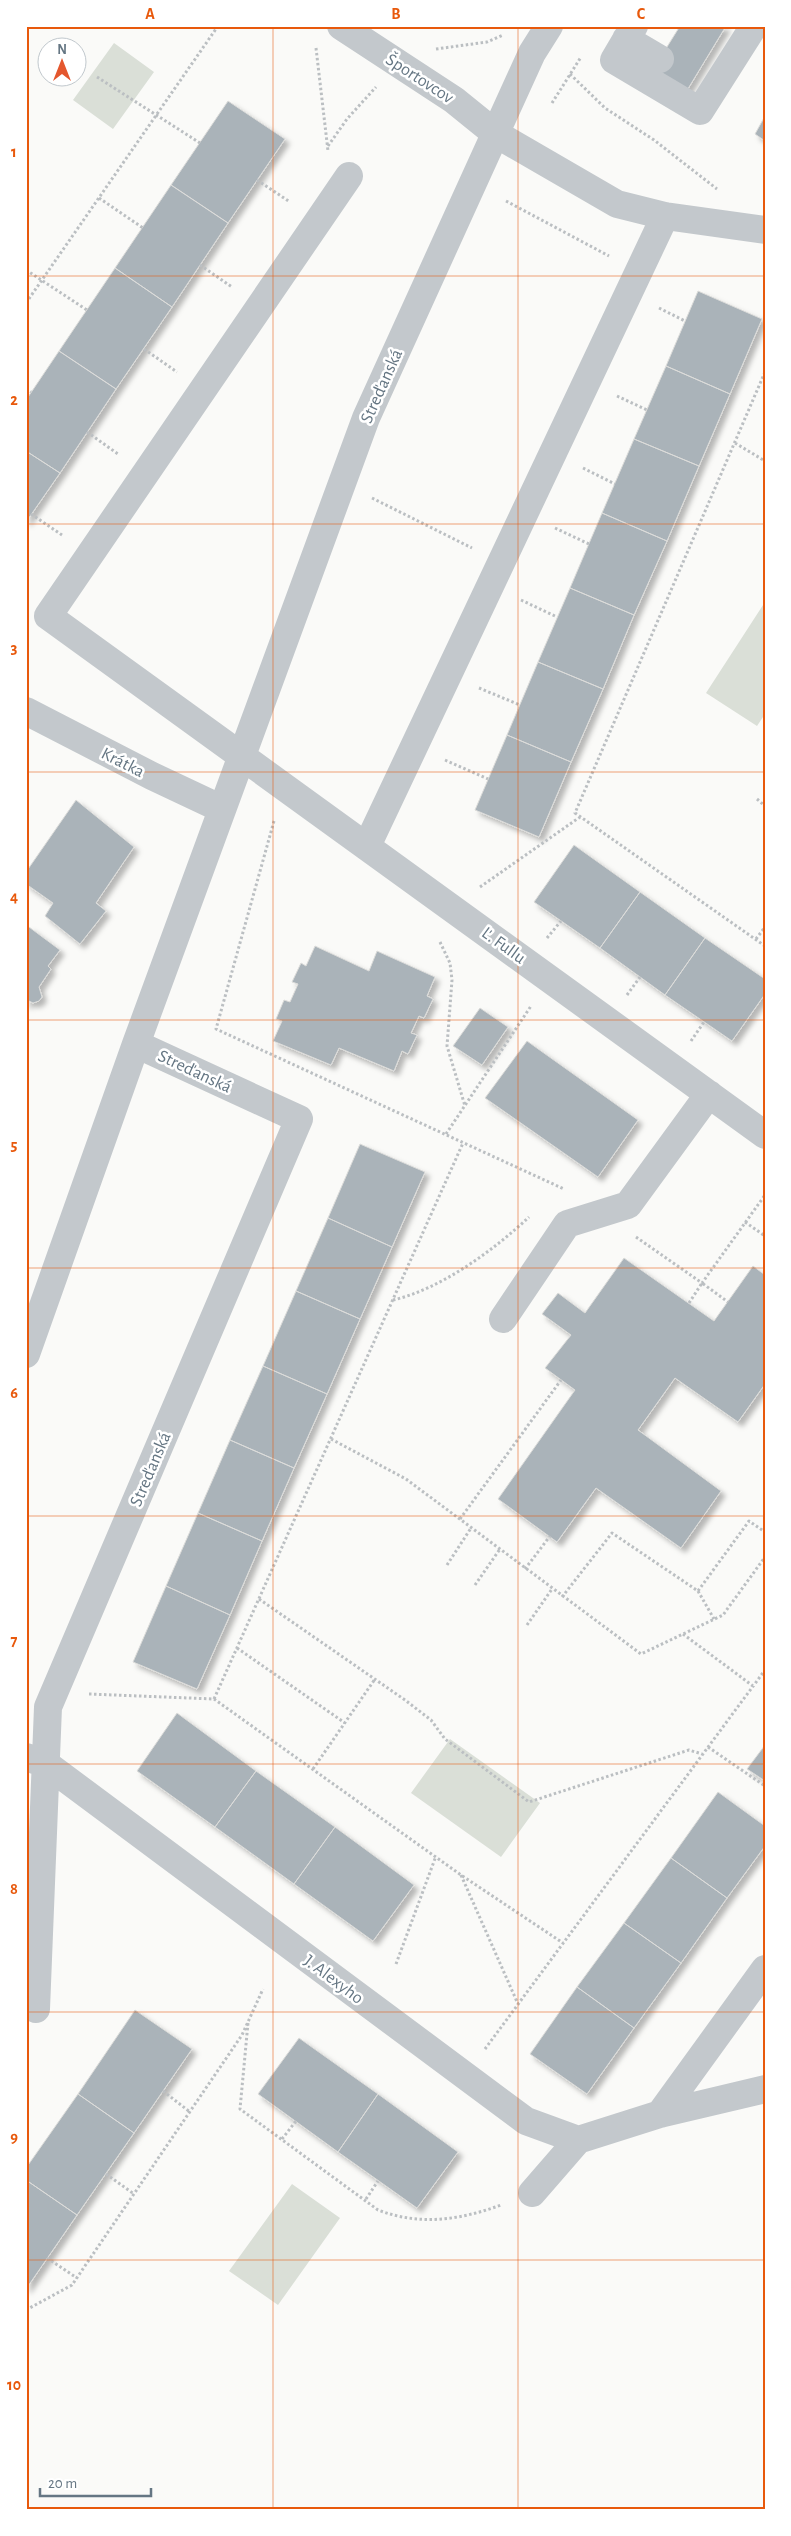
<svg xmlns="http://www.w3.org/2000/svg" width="791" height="2536" viewBox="0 0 791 2536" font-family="'Alegreya Sans',sans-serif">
<defs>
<filter id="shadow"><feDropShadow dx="4.5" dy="4.5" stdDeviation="2.5" flood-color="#0004"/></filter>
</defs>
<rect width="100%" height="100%" fill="#fafaf8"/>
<!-- green -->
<path fill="#dadfd7" d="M114 43 154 72 113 129 73 100Z
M765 602V714L757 726 706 693Z
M450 1739 540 1803 501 1857 411 1793Z
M292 2184 340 2218 278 2305 229 2271Z"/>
<!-- building -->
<path fill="#aab3b9" stroke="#dcdcda" filter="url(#shadow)" d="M680 26H726L686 92 652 71Z
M228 101 285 139 228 223 171 185Z
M765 116V141L755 134Z
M171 185 228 223 172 307 115 268Z
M115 268 172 307 116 389 59 351Z
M698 291 762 319 730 394 666 366Z
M59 351 116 389 60 473 26 451V400Z
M666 366 730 394 699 466 634 439Z
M634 439 699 466 667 541 602 513Z
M26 451 60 473 26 522Z
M602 513 667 541 634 615 570 588Z
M570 588 634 615 603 689 538 662Z
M538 662 603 689 571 762 507 735Z
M507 735 571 762 539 837 475 810Z
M76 800 134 847 96 903 106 911 80 944 45 916 53 903 26 884V872Z
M574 845 640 892 600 948 534 902Z
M640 892 705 938 665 995 600 948Z
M29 927 60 950 48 966 51 969 39 987 42 997 39 1001 33 1003 29 1001 26 1005V931Z
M705 938 765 979V994L732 1041 665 995Z
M315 946 369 971 377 951 435 977 427 996 433 999 424 1018 419 1016 411 1033 417 1035 408 1054 402 1051 394 1071 339 1048 331 1065 273 1041 282 1021 276 1019 284 1000 290 1002 298 984 292 982 301 963 306 966Z
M480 1008 508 1027 482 1065 453 1046Z
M527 1041 638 1120 598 1177 485 1098Z
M360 1144 425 1172 392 1247 328 1218Z
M328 1218 392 1247 360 1319 296 1291Z
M624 1258 714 1321 753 1266 765 1275V1384L738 1422 675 1378 638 1430 721 1491 681 1548 596 1488 557 1542 498 1499 575 1390 545 1368 571 1335 542 1314 558 1293 585 1313Z
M296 1291 360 1319 327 1394 263 1366Z
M263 1366 327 1394 294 1468 230 1440Z
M230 1440 294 1468 262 1541 198 1513Z
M198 1513 262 1541 230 1615 166 1586Z
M166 1586 230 1615 197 1689 133 1662Z
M177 1713 256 1771 215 1827 137 1771Z
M765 1745V1781L747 1769Z
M256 1771 335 1827 294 1884 215 1827Z
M718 1792 765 1826V1846L727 1898 671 1858Z
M335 1827 414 1885 373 1941 294 1884Z
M671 1858 727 1898 681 1963 624 1923Z
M624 1923 681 1963 634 2028 577 1987Z
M577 1987 634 2028 587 2094 530 2054Z
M135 2010 192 2049 134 2133 78 2094Z
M299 2038 378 2094 338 2152 258 2094Z
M78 2094 134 2133 77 2215 26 2180V2168Z
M378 2094 458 2152 417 2208 338 2152Z
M26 2180 77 2215 26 2289Z"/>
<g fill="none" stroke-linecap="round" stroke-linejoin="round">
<!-- path -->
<path stroke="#bbbfc2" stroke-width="3" stroke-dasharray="2.5 2.5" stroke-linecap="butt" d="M316 48 328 151
M436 49 487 42 503 35
M570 74 605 108 654 140 717 189
M97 77 200 143
M552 103 581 57
M328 146 347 119 376 87
M257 180 290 202
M99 198 143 228
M506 201 609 256
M200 265 232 287
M26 270 87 310
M26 303 218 26
M659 308 685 321
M144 349 177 372
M765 372 575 813 765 946
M26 389 31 392
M617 396 647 410
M87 432 118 454
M735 443 765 461
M583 468 615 484
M372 498 472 548
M31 514 62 535
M555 528 589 544
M521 600 557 617
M479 688 520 705
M445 760 488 779
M757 799 765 806
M274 821 216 1029 564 1189
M480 887 580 817
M547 938 561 921
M756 939 765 927
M440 942 450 963 452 980 447 1046 465 1106
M627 995 640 977
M691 1041 704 1022
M446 1134 531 1006
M745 1222 765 1236
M636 1237 702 1283 765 1195
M393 1300C441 1289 494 1250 529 1217
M689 1303 702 1283 728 1302
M331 1439 406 1479 641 1654 723 1615 765 1557
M460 1519 561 1380
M447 1565 471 1528
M525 1569 550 1536
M475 1585 500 1549
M698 1591 714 1619
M562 1597 612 1533 698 1591 749 1521 765 1532
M259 1599 405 1700 431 1720 445 1739 529 1802 689 1750 702 1754
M527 1625 552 1589
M683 1634 753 1686
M237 1648 345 1723
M89 1694 214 1699 461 1875 563 1943
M214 1699 463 1143
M708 1747 765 1786
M313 1769 375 1679
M461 1875 518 2004
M396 1964 436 1856
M248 2023 240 2109 378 2210C420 2226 460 2220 501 2205
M485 2049 765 1670
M163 2091 190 2112
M282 2139 296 2121
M106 2174 134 2194
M366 2199 378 2181
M47 2258 77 2278
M26 2310 72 2285 242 2035 263 1989"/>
<!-- minor -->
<path stroke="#c3c8cc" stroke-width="28" d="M341 26 454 100 496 134 617 204 665 216 765 230
M634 26 614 60 700 111 754 26
M626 39 660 59
M349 176 48 616 765 1135
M26 711 152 776 222 809
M367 846 665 216
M503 1319 567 1224 628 1205 709 1094
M26 1354 136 1044 366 418 532 53 549 26
M26 1757 46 1764 526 2121 578 2140 660 2114 765 2089
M36 2009 48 1707 299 1119 136 1044
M660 2114 765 1969
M532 2193 578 2140"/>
</g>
<!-- grid -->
<path fill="none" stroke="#e8590c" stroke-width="1" stroke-opacity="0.55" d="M273 26V2510M518 26V2510M26 276H765M26 524H765M26 772H765M26 1020H765M26 1268H765M26 1516H765M26 1764H765M26 2012H765M26 2260H765"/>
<g text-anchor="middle" stroke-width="5" stroke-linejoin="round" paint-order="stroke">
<!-- street labels -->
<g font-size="18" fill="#657683" stroke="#fff">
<text transform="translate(420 78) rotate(33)" y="6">Športovcov</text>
<text transform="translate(381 386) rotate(-66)" y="6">Streďanská</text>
<text transform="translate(123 762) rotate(27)" y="6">Krátka</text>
<text transform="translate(504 945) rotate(36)" y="6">Ľ. Fullu</text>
<text transform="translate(195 1071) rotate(25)" y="6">Streďanská</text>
<text transform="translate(150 1469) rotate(-67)" y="6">Streďanská</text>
<text transform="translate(334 1979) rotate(37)" y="6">J. Alexyho</text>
</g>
</g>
<!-- border -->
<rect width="791" height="2536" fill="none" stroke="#ffffff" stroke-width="55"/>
<!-- north arrow -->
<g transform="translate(62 62)"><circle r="24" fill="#ffffff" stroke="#c1c8cd"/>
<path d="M0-4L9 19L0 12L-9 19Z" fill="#e4572e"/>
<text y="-8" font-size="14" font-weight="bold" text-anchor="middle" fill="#657683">N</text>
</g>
<!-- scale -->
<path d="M40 2488v8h111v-8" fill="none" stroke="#657683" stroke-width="2.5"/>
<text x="48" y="2488" font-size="15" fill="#657683" stroke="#ffffff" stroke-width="4" paint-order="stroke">20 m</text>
<rect x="28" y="28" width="736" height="2480" fill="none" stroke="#e8590c" stroke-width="2"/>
<g font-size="16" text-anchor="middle" font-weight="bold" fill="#e8590c">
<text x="150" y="19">A</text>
<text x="396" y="19">B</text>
<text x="641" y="19">C</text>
<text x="14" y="157">1</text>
<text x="14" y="405">2</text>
<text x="14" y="653">3</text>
<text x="14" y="902">4</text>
<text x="14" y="1150">5</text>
<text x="14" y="1398">6</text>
<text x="14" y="1646">7</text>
<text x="14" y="1894">8</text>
<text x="14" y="2142">9</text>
<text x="14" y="2390">10</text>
</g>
</svg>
